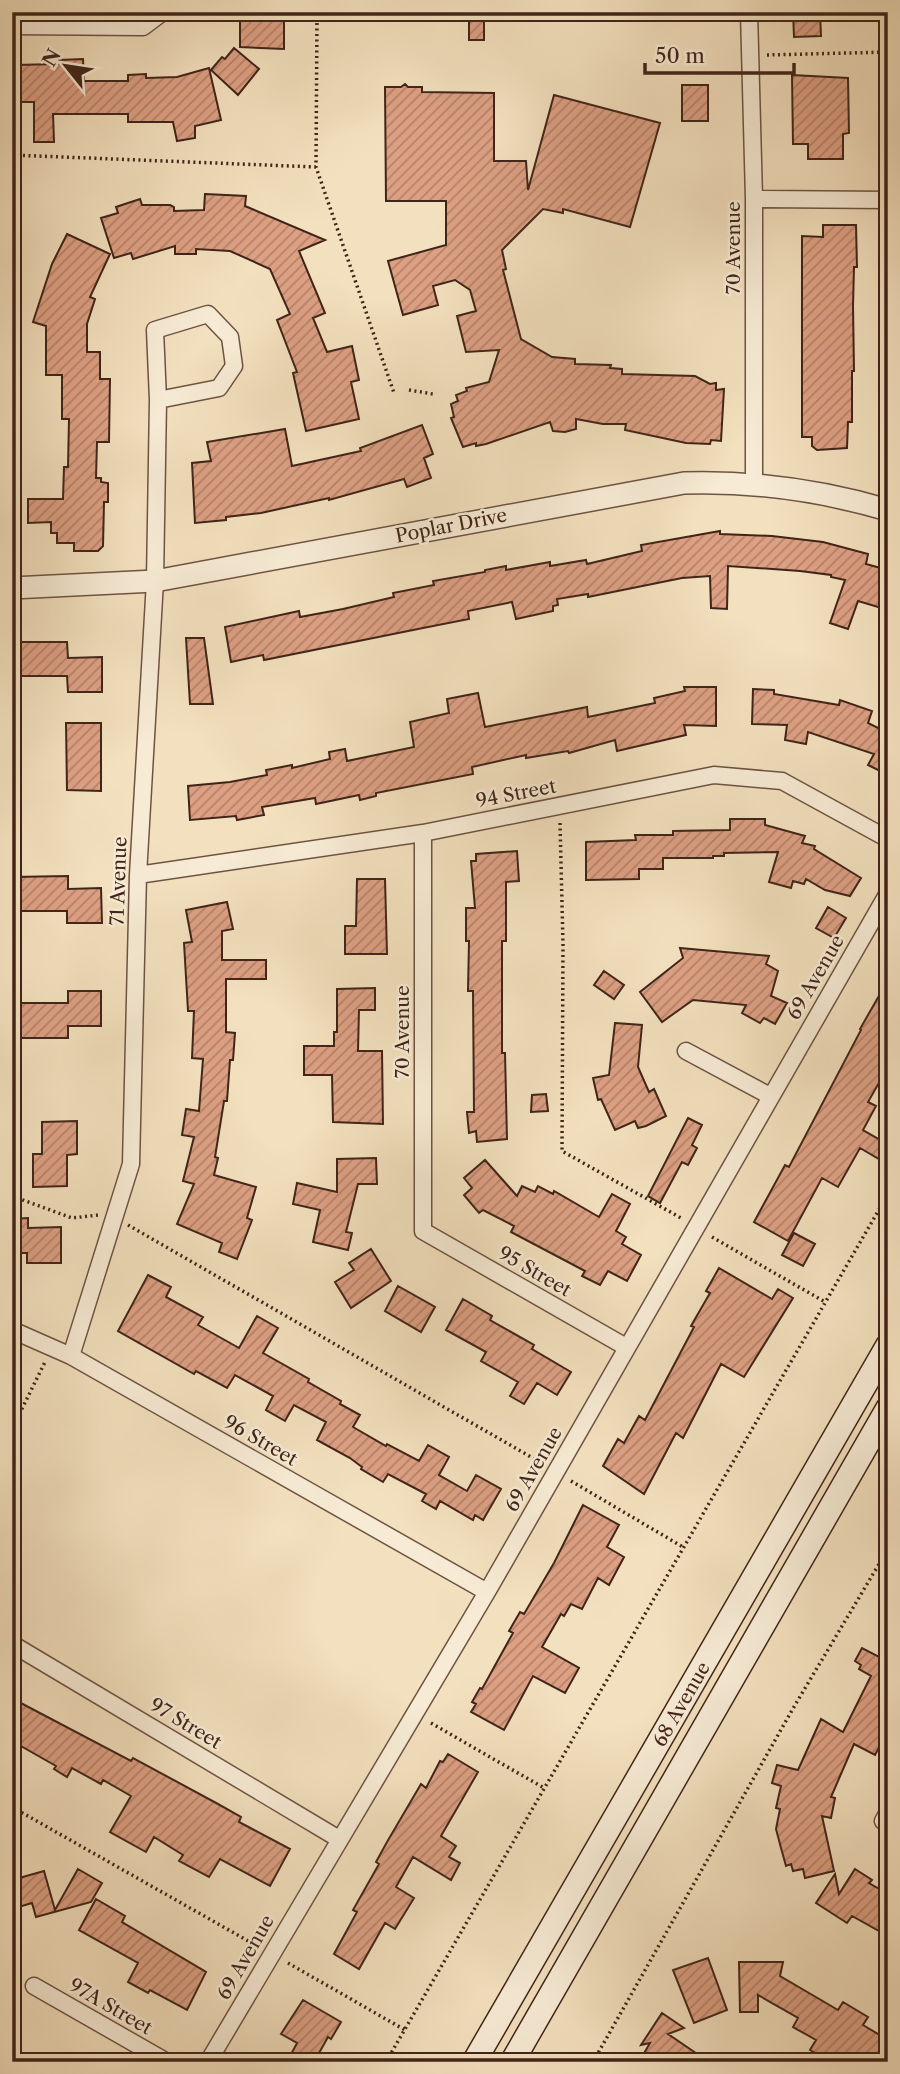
<svg xmlns="http://www.w3.org/2000/svg" width="900" height="2074" viewBox="0 0 900 2074" font-family="'Libre Caslon Text',serif">
<defs>
<pattern id="building-hatch" width="6" height="6" patternUnits="userSpaceOnUse" patternTransform="scale(1.75)"><rect width="6" height="6" fill="#dda083"/><path d="M-1 1l2-2M0 6l6-6M5 7l2-2" fill="none" stroke="#b5826a"/></pattern>
</defs>
<rect width="100%" height="100%" fill="#f3e0be"/>
<filter id="stains"><feTurbulence type="fractalNoise" baseFrequency=".00286" numOctaves="4"/><feColorMatrix values="0 0 0 0 .2 0 0 0 0 .09 0 0 0 0 .02 0 0 0 .5 -.17"/></filter>
<radialGradient id="worn" r=".72"><stop offset=".6" stop-color="#630" stop-opacity="0"/><stop offset="1" stop-color="#630" stop-opacity=".3"/></radialGradient>
<!-- building -->
<path fill="url(#building-hatch)" stroke="#412419" stroke-width="2" d="M240 12H284V49L240 47Z
M469 12H484V40H469Z
M793 12H820L821 36 794 37Z
M234 48 259 69 238 95 211 70 222 57 225 59Z
M83 59 84 81H128V75L146 74V78L177 77 209 68 221 120 195 126V138L177 141 173 122H128V114H53L54 142H34V102H14V65L59 64V60Z
M792 75 848 78 849 133 843 134V159H808V144H793Z
M405 84 408 87H422V92L494 93V161H526L528 190 554 95 660 123 630 227 563 209V213L543 209 502 250 506 269 503 270 521 339 552 357 575 359V364L611 365 610 368 622 369V374L695 376 710 384 716 383V390L724 389 721 441 711 440 710 444 686 443 625 430 626 424H603L576 419V429L565 432 553 431 550 422 486 444 476 446V443L463 447 451 418 454 417 451 404 458 401 456 395 467 391 466 388 489 382 499 350 466 352 457 316 476 311 470 290 455 280 433 286 438 305 403 315 388 261 446 245V201H386L385 87H401Z
M682 85H708V121H682Z
M205 194 246 196 245 206 325 240 299 251 325 313 313 318 327 352 352 346 359 380 351 382 359 419 306 431 293 373 297 372 277 320 290 314 270 269 230 251 196 249V254H175V246L133 259 131 253 114 258 101 218 118 213 116 207 140 199 142 205H170L174 207V211L204 210Z
M823 225H856L857 267H854L853 306 854 371H852V422H848L847 448 817 450 812 446V437H802V236L823 237Z
M67 234 110 254 90 297 95 299 87 324V352H100V379H110L109 442H97L96 478H101V482L108 483V502H104L103 546 98 551H74V543H57V533H51V522L28 523V499H63L64 467H68L69 419H62V375H46V326L33 322 52 264Z
M422 425 433 454 424 458 431 478 407 487 404 479 329 500V498L261 513 226 517V520L195 523 192 463 211 461 207 442 285 429 292 466 361 451 360 448Z
M720 531V534L772 536 823 542 868 554 866 564 888 570V610L858 601 848 629 830 623 845 580 831 577V575L800 571 728 566 727 609 711 608 710 576 682 578 588 597V594L557 599 558 605 553 606V611L516 619 512 602 468 611 469 619 428 627 264 660 263 655 231 662 225 627 299 611 300 617 343 609 394 597 393 593 434 585 433 581 485 572V570L506 566V570L550 562V566L586 560 587 564 642 551 641 545Z
M186 638H204L213 704H190Z
M17 642H67L68 658 102 657V692H68L67 676H17Z
M684 687H716V726L684 725 686 735 617 751 615 740 569 753 568 751 526 758V755L472 767 473 774 376 793V796L360 800 359 795 316 804 315 798 262 807 264 815 237 820 236 816 190 820 188 786 230 782 267 775 266 770 292 765V768L330 759 329 752 345 749 347 761 414 747 410 722 449 713 447 699 478 693 485 727 587 707 588 717 655 703 654 698 685 691Z
M753 689 774 690V694L839 705 840 700 872 711 868 723 886 732 888 729V775L868 765 874 754 808 732 806 744 785 740 787 725 752 724Z
M66 723H101V791L67 790Z
M730 819H765V825L805 836 802 843 815 846 814 849 861 878 850 896 825 890 806 879 804 884 793 881 791 888 769 882 778 852 724 853V856H713V858H663V869H639V879L586 880V842L636 840 635 835H673V831L730 830Z
M517 851 519 881 506 882V941H502V1053H505L507 1139 477 1142 476 1131 469 1133 467 1112H474L473 991H468L469 941H466V908H475L471 861H476V854Z
M68 876V889L101 888 102 923H67V911H12V877Z
M357 879H385L387 954H345V926H356Z
M227 902 233 929 222 931V960H266V979H226V1032L235 1033 233 1060H230L227 1101H224L215 1157 218 1158 214 1175 256 1187 247 1218 252 1220 237 1259 219 1252 222 1243 177 1224 194 1184 183 1181 194 1137 182 1135 186 1109 199 1111 203 1059 192 1058 194 1011H188L184 943 192 942 186 910Z
M828 907 846 918 834 938 816 928Z
M680 948 769 956 766 964 778 971 771 996 787 1003 775 1024 764 1018 760 1023 742 1013 746 1005 693 1000 662 1022 640 992 683 958Z
M604 971 624 985 614 999 594 985Z
M888 980V1067L868 1102 876 1106 863 1130 887 1144 879 1159 860 1148 838 1187 822 1178 788 1241 754 1222 785 1165 789 1167 861 1030 860 1029Z
M375 988V1010H359L358 1051H382L383 1124 333 1122 332 1075H304V1046H334V1032H337V989Z
M68 991H101V1026H68V1038H12V1003H68Z
M615 1023 642 1025 638 1067 649 1092 654 1089 666 1116 646 1126 638 1128 635 1121 615 1130 601 1099 598 1100 593 1078 609 1075Z
M546 1094 548 1111 531 1112 532 1095Z
M688 1118 702 1125 692 1145 697 1148 688 1165 682 1162 660 1203 648 1196Z
M77 1121V1154L67 1155V1186L33 1187V1154H42V1122Z
M376 1158 377 1184H358L346 1232 352 1233 348 1250 313 1242 320 1210 293 1204 297 1183 337 1192V1159Z
M485 1160 517 1196 522 1186 535 1192 538 1186 553 1194 554 1191 599 1217 612 1194 630 1204 616 1231 626 1237 622 1244 641 1255 627 1281 608 1271 600 1285 582 1276 585 1271 511 1232 514 1226 483 1210 479 1213 464 1195 472 1188 464 1178Z
M28 1218V1228L61 1227V1263H27V1253H12V1219Z
M794 1233 815 1244 803 1266 782 1255Z
M371 1249 391 1281 351 1308 335 1282 354 1270 349 1263Z
M719 1268 772 1299 778 1289 793 1298 744 1377 721 1364 683 1438 676 1433 644 1494 603 1466 618 1439 624 1443 639 1416 645 1420 694 1327 691 1326 710 1293 706 1291Z
M148 1275 171 1287 166 1297 203 1317 198 1325 239 1348 257 1316 278 1328 263 1353 309 1379 308 1382 341 1401 340 1404 360 1415 353 1427 386 1446 387 1444 419 1461 428 1445 449 1457 439 1475 467 1491 476 1475 501 1489 483 1520 475 1515 473 1520 440 1501 436 1509 422 1501 426 1494 388 1474 383 1482 361 1469 362 1467 350 1458 317 1440 326 1422 294 1405 285 1421 266 1410 273 1396 235 1375 227 1388 196 1371 194 1374 118 1331Z
M398 1286 435 1307 421 1332 385 1311Z
M463 1299 492 1316 490 1320 534 1345 532 1349 571 1372 557 1395 537 1383 524 1404 510 1396 518 1382 481 1361 486 1352 446 1330Z
M583 1505 619 1525 607 1547 624 1557 609 1585 598 1578 582 1609 571 1604 564 1616 561 1614 542 1647 579 1668 565 1693 533 1676 504 1730 471 1712 476 1704 472 1702 480 1688 482 1689 513 1633 509 1631 520 1612 524 1614 554 1563Z
M888 1646V1731L875 1755 854 1744 831 1797 835 1798 831 1818 822 1816 834 1871 805 1878 803 1869 793 1871 791 1864 786 1866 781 1848 776 1829 780 1809 776 1808 781 1786 772 1783 777 1765 798 1770 821 1719 843 1732 871 1676 859 1669 861 1665 855 1661 862 1648 881 1658Z
M17 1701 131 1761 133 1758 218 1804 241 1817 239 1822 290 1849 270 1886 220 1859 209 1877 179 1861 183 1855 154 1837 146 1852 110 1832 131 1796 103 1780 101 1784 72 1768 67 1777 54 1769 56 1766 12 1741V1710Z
M448 1754 478 1772 441 1836 456 1846 449 1857 460 1863 451 1880 413 1857 396 1887 414 1898 395 1929 385 1923 359 1969 334 1954 357 1912 353 1910 379 1864 376 1862 387 1842 421 1784 426 1788 440 1761 443 1762Z
M78 1869 102 1883 91 1902 36 1917 32 1903 12 1909V1880L44 1871 55 1910Z
M855 1869 872 1880 869 1883 888 1894V1936L852 1916 847 1923 816 1903 835 1874 839 1894Z
M96 1899 125 1916 122 1922 206 1972 187 2010 150 1990 148 1993 128 1982 138 1963 79 1930Z
M708 1958 727 2010 694 2023 673 1970Z
M739 1962H783L780 1976 838 2010 843 2002 868 2017 863 2025 888 2040V2049L881 2062H831L810 2050 816 2040 793 2027 798 2018 758 1995V2012H740Z
M303 2000 341 2022 331 2039 328 2037 314 2062H287L297 2043 281 2034Z
M662 2013 684 2028 668 2034 709 2062H639L650 2043 641 2045Z"/>
<g fill="none" stroke-linecap="round" stroke-linejoin="round">
<!-- minor casing -->
<g stroke="#6e5342" stroke-width="19">
<path id="minor" d="M749 12 754 199V484
M12 26 143 27 163 12
M754 199 888 200
M423 833V1231L626 1347
M138 875 423 833 714 775 782 781 888 839
M686 1051 770 1096
M12 1330 71 1356 487 1592
M71 1356 131 1164 138 875 155 581 158 400 155 330 208 314 230 337 234 366 219 388 158 400
M12 1644 339 1839
M888 1812 883 1821 888 1824
M34 1986 167 2062
M208 2062 487 1592 888 893"/>
</g>
<!-- tertiary casing -->
<g stroke="#6e5342" stroke-width="24">
<path id="tertiary" d="M12 588 155 581 684 483C755 481 820 490 888 510"/>
</g>
<!-- secondary casing -->
<g stroke="#412419" stroke-width="26">
<path id="secondary" d="M474 2062 888 1345
M512 2062 888 1408"/>
</g>
<!-- path -->
<path stroke="#412419" stroke-width="3.5" stroke-dasharray="2 3.5" stroke-linecap="butt" d="M317 12 316 167 394 393
M767 55 888 52
M12 155 316 167
M409 390 433 394
M560 823 563 944 562 1151 681 1218
M12 1196 72 1218 98 1215
M128 1225 543 1464
M712 1237 825 1302
M12 1429 45 1362
M571 1481 683 1547
M431 1723 544 1788
M12 1807 257 1946
M288 1963 405 2030
M386 2062 888 1194
M593 2062 795 1705 888 1549"/>
<!-- minor -->
<use href="#minor" stroke="#f7ebd5" stroke-width="16"/>
<!-- tertiary -->
<use href="#tertiary" stroke="#f7ebd5" stroke-width="21"/>
<!-- secondary -->
<use href="#secondary" stroke="#f7ebd5" stroke-width="23"/>
</g>
<g text-anchor="middle" stroke-width="5" stroke-linejoin="round" paint-order="stroke">
<!-- street labels -->
<g font-size="19" fill="#412419" stroke="#f7ebd5">
<text transform="translate(733 248) rotate(-90)" y="7">70 Avenue</text>
<text transform="translate(451 525) rotate(-11)" y="7">Poplar Drive</text>
<text transform="translate(516 793) rotate(-11)" y="7">94 Street</text>
<text transform="translate(118 881) rotate(-88)" y="7">71 Avenue</text>
<text transform="translate(815 977) rotate(-60)" y="7">69 Avenue</text>
<text transform="translate(402 1032) rotate(-90)" y="7">70 Avenue</text>
<text transform="translate(535 1271) rotate(30)" y="7">95 Street</text>
<text transform="translate(261 1440) rotate(30)" y="7">96 Street</text>
<text transform="translate(533 1469) rotate(-60)" y="7">69 Avenue</text>
<text transform="translate(681 1704) rotate(-60)" y="7">68 Avenue</text>
<text transform="translate(186 1723) rotate(31)" y="7">97 Street</text>
<text transform="translate(245 1957) rotate(-60)" y="7">69 Avenue</text>
<text transform="translate(111 2006) rotate(30)" y="7">97A Street</text>
</g>
</g>
<!-- margin -->
<rect width="900" height="2074" fill="none" stroke="#f3e0be" stroke-width="42"/>
<rect x="14" y="14" width="872" height="2046" fill="none" stroke="#412419" stroke-width="3.5"/>
<rect x="21" y="21" width="858" height="2032" fill="none" stroke="#412419" stroke-width="2"/>
<!-- north arrow -->
<g transform="translate(66 66) rotate(300)" stroke="#f7ebd5" stroke-width="5" paint-order="stroke">
<path d="M0-5L12 26L0 18L-12 26Z" fill="#412419"/>
<text y="-10" font-size="19" font-weight="bold" text-anchor="middle" fill="#412419">N</text>
</g>
<!-- scale -->
<path d="M645 63v10h149v-10" fill="none" stroke="#412419" stroke-width="3.5"/>
<text x="655" y="63" font-size="21" fill="#412419" stroke="#f7ebd5" stroke-width="5" paint-order="stroke">50 m</text>
<rect width="100%" height="100%" filter="url(#stains)"/>
<rect width="100%" height="100%" fill="url(#worn)"/>
</svg>
